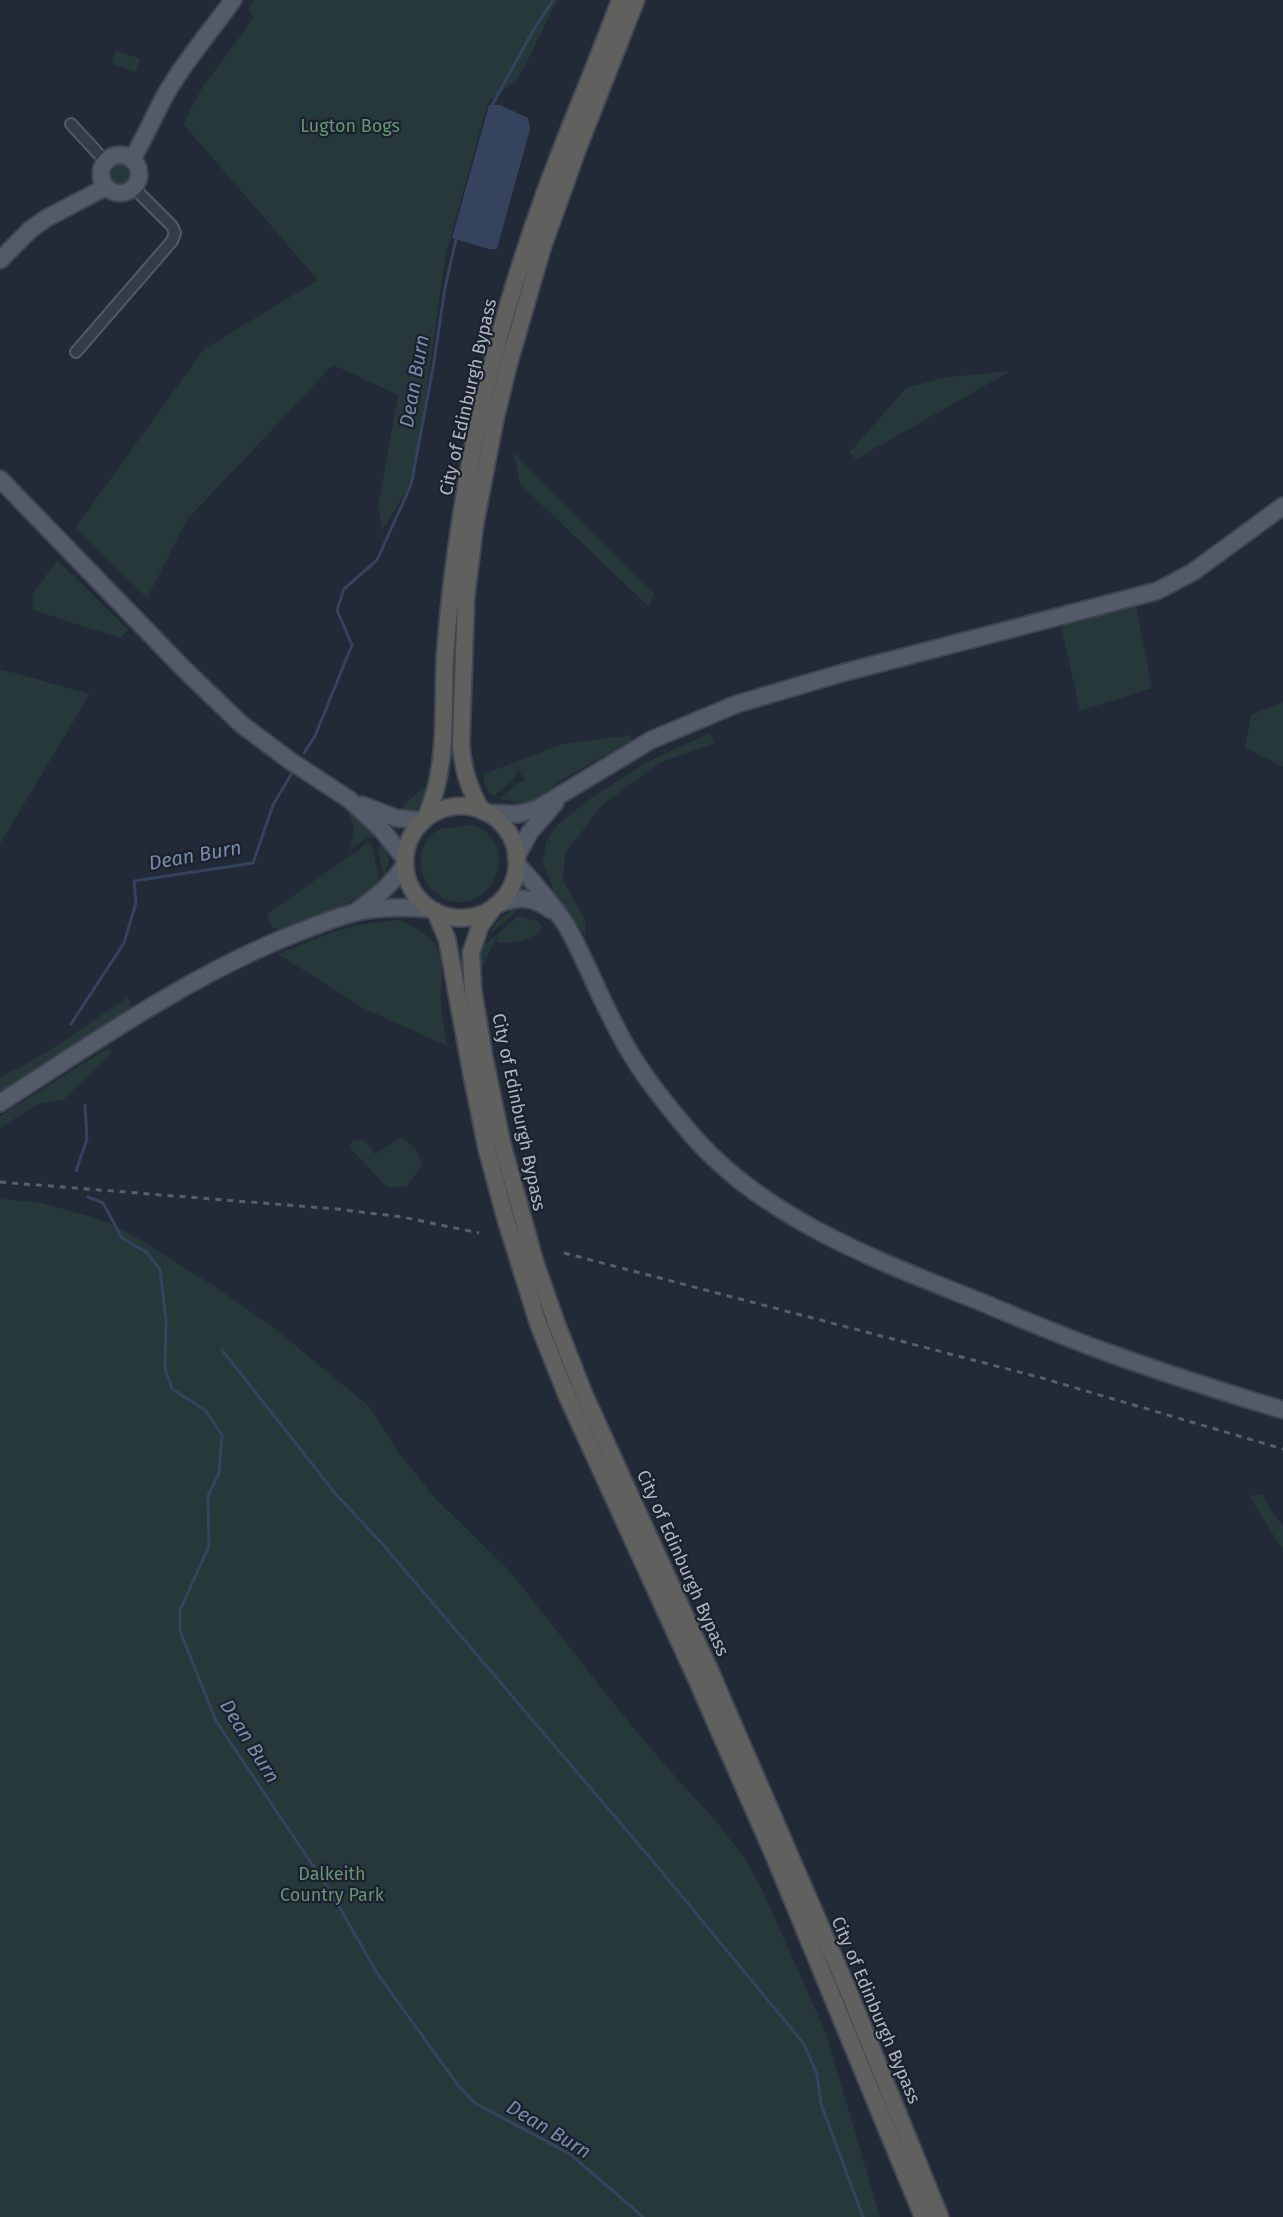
<svg xmlns="http://www.w3.org/2000/svg" width="1283" height="2217" viewBox="0 0 1283 2217" font-family="'Fira Sans',sans-serif">
<rect width="100%" height="100%" fill="#222937"/>
<!-- green -->
<path fill="#27383b" d="M254 0H557L524 68 516 81 488 102 445 258 415 477 382 531 378 507 398 395 333 365 186 521 147 598 75 528 204 349 318 280 183 124 202 88 254 17 248 9Z
M116 50 140 59 135 72 111 63Z
M107 174a13 13 0 1 1 26 0a13 13 0 1 1-26 0Z
M1011 371 856 459 849 453 906 388 947 377Z
M513 452 654 593 649 607 520 484Z
M57 560 129 630 120 638 33 610 32 595Z
M1136 606 1152 688 1080 711 1061 626Z
M0 669 90 694 0 844Z
M1281 703 1283 704V767L1245 748 1251 715Z
M710 733 714 744 661 762 602 805 565 854 563 880 585 920V935L555 895 543 862 546 841 556 826 591 798 647 762Z
M632 735 630 741 558 782 535 801 516 807 514 802 499 799 517 783 525 781 519 771 515 773V778L494 796C486 792 483 783 484 774L562 744Z
M426 786 432 788C424 801 418 813 402 815L404 804Z
M348 811 375 829 381 836 365 839 350 850 354 829Z
M470 824C531 844 484 930 436 893 418 879 415 853 431 836 433 834 435 831 438 830 446 827 458 828 470 824Z
M385 842 389 861 384 878 378 849Z
M368 843 372 845 380 885 343 906 281 930 272 928 267 914Z
M515 907H521L488 936 497 922Z
M518 916 540 922 542 929C534 939 511 945 498 942L497 936 480 972 482 946 497 935Z
M399 920C430 933 443 944 442 980 442 988 440 996 441 1003 442 1018 445 1032 447 1046L363 1008 278 954 330 933 357 925Z
M128 997 131 1007 0 1093V1078L50 1050Z
M108 1048 112 1052 63 1100 38 1104 0 1128V1116Z
M402 1137 416 1149 422 1165 406 1187H387L349 1147 353 1141 363 1139 375 1154Z
M0 1199 37 1202 92 1217 121 1228 217 1288 274 1328 370 1407 397 1450 435 1498 509 1570 619 1710 663 1763 715 1820 747 1861 764 1894 826 2033 880 2217H0Z
M1261 1494 1283 1527V1550L1249 1496Z"/>
<!-- water -->
<path fill="#36435e" d="M489 105H500L528 118 530 129 497 249H489L452 238Z"/>
<g fill="none" stroke-linecap="round" stroke-linejoin="round">
<!-- stream -->
<path stroke="#36435e" stroke-width="3" d="M491 107 534 29 553 0
M304 753 315 736 352 645 337 610 344 589 377 560 411 485 433 368 445 288 457 235
M71 1024 124 943 136 903 134 881 253 863 273 805 292 773
M76 1171 87 1139 85 1105
M88 1197 103 1203 122 1238 146 1252 160 1269 166 1320 165 1368 172 1389 205 1410 222 1435 219 1473 208 1496 209 1546 180 1610V1631L216 1721 332 1894 377 1973 457 2084 475 2103 570 2154 643 2217
M222 1350 335 1493 385 1547 657 1866 804 2044 817 2074 821 2104 863 2217"/>
<!-- minor casing -->
<g stroke="#535966" stroke-width="14">
<path id="minor" d="M71 124 106 162
M76 352 172 241 175 233 172 226 134 188"/>
</g>
<!-- primary casing -->
<g stroke="#3f4451" stroke-width="20">
<path id="primary" d="M101 174a19 19 0 1 1 38 0a19 19 0 1 1-38 0Z
M132 159C146 136 154 115 167 92 186 59 211 31 233 0
M0 260 30 230 45 219 106 187
M0 479 184 669 241 724 289 760 350 800 382 830 405 859
M362 805 396 818 423 821
M487 813 518 814 537 809 651 740 737 704 842 673 1157 591 1193 572 1283 506
M516 857 530 832 555 803
M517 864C534 883 552 903 566 925 585 958 598 994 616 1027 634 1064 660 1097 686 1128 760 1218 876 1260 981 1302 1019 1318 1057 1334 1095 1348 1157 1371 1220 1391 1283 1410
M496 905C517 896 532 896 551 910
M358 910C377 896 392 885 405 864
M0 1103C92 1044 183 980 284 938 307 929 330 919 353 913 378 906 405 907 430 909"/>
</g>
<!-- trunk casing -->
<g stroke="#404653" stroke-width="20">
<path id="trunk" d="M405 862a56 56 0 1 1 112 0a56 56 0 1 1-112 0Z
M482 811C469 789 463 770 461 744L466 597 475 524 495 420 509 363 542 249 578 148 636 0
M425 819C449 768 442 713 445 658 449 595 458 532 469 469 486 374 513 281 546 190 569 126 597 64 620 0
M493 908 480 926 471 953 473 990 484 1056 502 1143 535 1262 557 1325 584 1394 711 1673 848 1990 940 2217
M435 911 447 939 471 1071 487 1150 506 1220 538 1323 567 1396 696 1678 775 1858 923 2217"/>
</g>
<!-- minor -->
<use href="#minor" stroke="#353b48" stroke-width="10"/>
<!-- primary -->
<use href="#primary" stroke="#535a68" stroke-width="16"/>
<!-- trunk -->
<use href="#trunk" stroke="#60605e" stroke-width="16"/>
<!-- rail -->
<path stroke="#575f6f" stroke-width="3" stroke-dasharray="6 6" stroke-linecap="butt" d="M0 1182 337 1209 402 1217 479 1233
M564 1253 1042 1378 1283 1449"/>
</g>
<g text-anchor="middle" stroke-width="4.5" stroke-linejoin="round" paint-order="stroke">
<!-- park labels -->
<g font-size="18" fill="#689476" stroke="#1b212d">
<text x="350" y="132">Lugton Bogs</text>
<text x="332" y="1880">Dalkeith<tspan x="332" dy="21">Country Park</tspan></text>
</g>
<!-- street labels -->
<g font-size="18" fill="#b0b6c4" stroke="#1b212d">
<text transform="translate(468 397) rotate(-77)" y="6">City of Edinburgh Bypass</text>
<text transform="translate(519 1112) rotate(78)" y="6">City of Edinburgh Bypass</text>
<text transform="translate(683 1563) rotate(66)" y="6">City of Edinburgh Bypass</text>
<text transform="translate(876 2010) rotate(67)" y="6">City of Edinburgh Bypass</text>
</g>
<!-- water labels -->
<g font-size="20" font-style="italic" fill="#798aab" stroke="#1b212d">
<text transform="translate(414 381) rotate(-80)" y="7">Dean Burn</text>
<text transform="translate(195 855) rotate(-10)" y="7">Dean Burn</text>
<text transform="translate(250 1741) rotate(58)" y="7">Dean Burn</text>
<text transform="translate(549 2129) rotate(31)" y="7">Dean Burn</text>
</g>
</g>
</svg>
